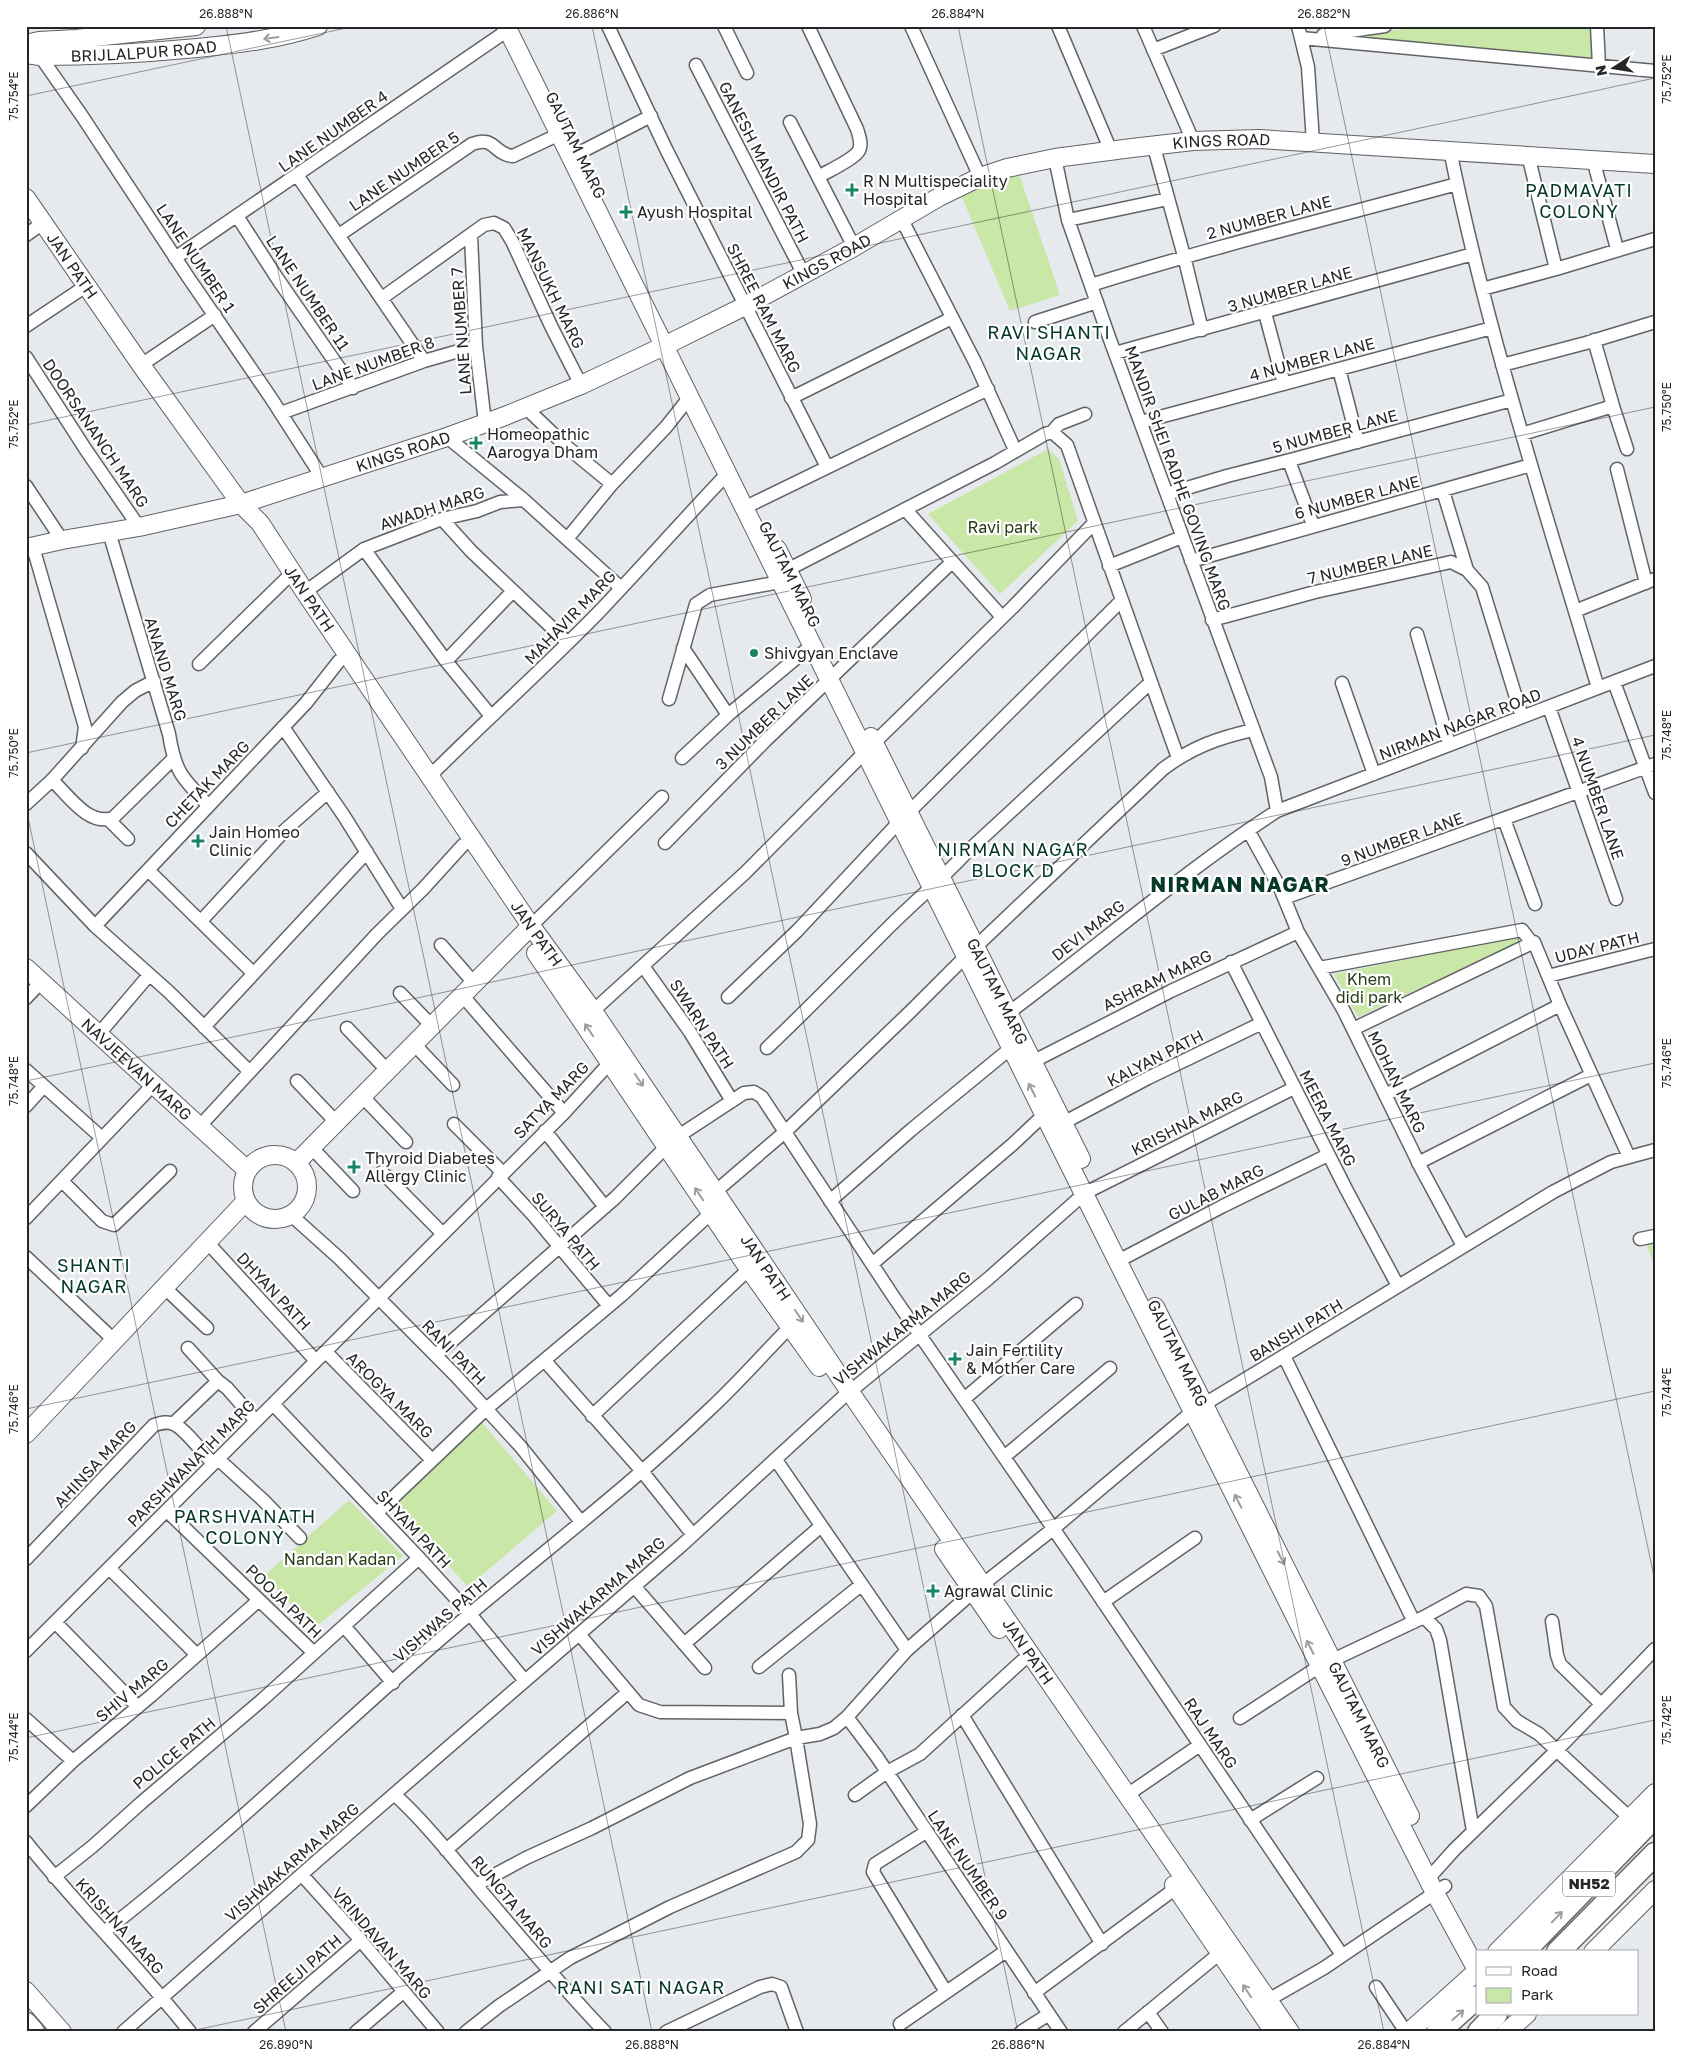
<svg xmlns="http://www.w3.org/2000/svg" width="1681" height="2058" viewBox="0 0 1681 2058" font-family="'Golos Text',sans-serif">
<rect width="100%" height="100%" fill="#e6e9ee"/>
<!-- green -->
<path fill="#c9e7a6" d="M1424 26H1591L1593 58 1339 38Z
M1018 171 1060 295 1010 311 956 183Z
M1048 449 1059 459 1078 521 1000 594 928 514Z
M1518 937 1520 942 1358 1017 1334 974Z
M1655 1241V1269L1646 1243Z
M480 1420 557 1511 468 1587 393 1503Z
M349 1500 403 1556 313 1629 265 1575Z"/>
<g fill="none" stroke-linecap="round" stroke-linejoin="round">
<!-- street casing -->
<g stroke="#616367" stroke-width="15">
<path id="street" d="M608 26 666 149 827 467
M724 26 747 73
M808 26 857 129C859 136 863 145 858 152 851 161 828 171 818 177
M911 26 980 177
M1058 26 1111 151
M1143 26 1193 141
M1298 26 1308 67 1313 142
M1597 26 1599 66
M1323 35 1385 26
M1301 38 1655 71
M1153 50 1214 26
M40 56 82 116 188 277 271 398 323 479
M696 65 803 273
M790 122 854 247
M1154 147 1184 256 1202 330
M1450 150C1487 332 1545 510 1598 688
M579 153 651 116
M1528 155 1556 269
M1055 158 1068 220 1109 337 1271 777 1277 811
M1593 159 1617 249
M297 175 424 361
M237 216 277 278 353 388
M901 218 975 362 1015 450
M1068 220 1168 199
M26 235 43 223
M339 235 472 144C495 135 494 155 513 156L568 130
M471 236 476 346 485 423
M175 258 508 30
M1091 285C1212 247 1335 217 1457 184
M1482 289 1556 269 1655 239
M382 298 484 225 494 223 504 228 512 241 551 326 581 385
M1265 313 1284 384
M1035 322 1097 302
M26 326 86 286
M1115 353 1473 254
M26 357 86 450 139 527
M141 365 215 315
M1502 365 1586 343 1655 322
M1339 369 1358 442
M791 398 952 318
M1613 406 1627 449
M525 407 567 447 612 484
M281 413 424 361 476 346
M1141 422 1492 328
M1052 432 1059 424 1085 414
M1522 434 1613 406 1594 340
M447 437 524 500 621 588
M1289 461 1313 525
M1617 469 1646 583
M26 486 62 540
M1443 491 1467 570
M1167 494 1227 476 1294 459 1512 400
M754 503 988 389
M905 509 1002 617
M442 519 471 551 568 643
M109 532 169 734C175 772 182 778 208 805
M567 539 612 484 666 427 689 398
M33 547 85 727 82 748
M364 549 446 661 491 716
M1191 561 1531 465
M1109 566 1182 537
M787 570 995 463 1045 434 1052 432 1067 445 1178 758
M305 592 364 549 442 519 477 511 500 502 524 500
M1575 611 1655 579
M1212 620 1315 592 1451 562 1467 570 1482 587 1522 717
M1417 634 1449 744
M683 648 728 715
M446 661 513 591
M199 664 292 573
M1614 682 1655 793
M1342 683 1374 774
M669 699 696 604 710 595 780 582
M1549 707 1616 899
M283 727 344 816 402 909
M682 758 728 715 812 645
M430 776C485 721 543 669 597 614 641 568 683 520 727 474
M52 780C69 796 88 826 113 818L173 759
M26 804 52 780 122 702 135 691 154 681
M1504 819 1535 904
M109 820 128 839
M1248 830 1280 888 1298 932 1344 1011 1422 1170 1463 1246
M665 843 766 740 952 562
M26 853 95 926 169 992 250 1072
M148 870 253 973
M1284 898 1655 764
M201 921 285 830 328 792
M95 926 306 703 339 661
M531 926 662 797
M441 945 474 983
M1231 962 1346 1189 1398 1286
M643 966 690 1032 732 1101
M1319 968 1522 930 1532 943
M1548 976 1655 949
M400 993 431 1025
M462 995 564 1113
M728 997 797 931 899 822 1122 600
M26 998 41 982
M593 1011 745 873 874 743 1012 608 1094 523
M1003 1017C1095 949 1181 873 1277 811L1655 666
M204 1027 367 852
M347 1028 387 1070
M1353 1029 1534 942 1560 1005 1629 1157
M98 1035 149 975
M413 1043 453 1085
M767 1048C809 1008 849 967 890 926 915 901 943 878 967 852L1151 682
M1032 1062 1171 991 1298 932
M26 1070 102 1138
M297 1081 336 1122
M1385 1095 1560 1005
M362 1096 406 1142
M26 1106 44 1086
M1063 1123 1148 1078 1262 1023
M454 1124 503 1173
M199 1127 377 934 423 889 463 845
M545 1131 605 1207
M677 1137 744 1093 754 1092 762 1097 893 1296 1077 1563 1342 1955
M311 1147 353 1191
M1418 1163 1591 1075
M382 1172 442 1233
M498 1177 534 1216 609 1306
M62 1181 102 1221 114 1225 170 1171
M715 1192 785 1132 911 1011 966 956 1163 769C1192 747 1218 738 1253 730
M830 1201 911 1130 1011 1048
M291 1215 339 1258 455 1375 521 1447 581 1522
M26 1218 153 1085
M1640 1239 1655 1236
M208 1243 316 1361
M26 1257 115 1341
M1118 1261 1223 1206 1328 1155
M872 1264 1013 1144 1049 1110
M165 1288 207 1328
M188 1348 218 1381
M326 1352 432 1460
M436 1355 615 1198 667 1146
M1284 1356 1414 1622
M545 1361 641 1470 693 1535
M964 1399 1076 1304
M273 1404 419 1558 470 1614 525 1681
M592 1416 749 1269
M173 1424 218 1381 227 1388 256 1421
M1004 1457 1110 1368
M218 1459 263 1500 300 1538
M776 1460 907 1650
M167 1511 314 1653
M377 1513 486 1409 622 1295 711 1213
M26 1559 154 1425C161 1423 167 1421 174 1424 185 1429 204 1454 213 1464
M109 1568 197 1655
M634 1586 705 1668
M1103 1602 1195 1538
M1424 1617 1436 1629 1440 1640 1473 1831
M1552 1621 1557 1655 1560 1664 1601 1704
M55 1622 138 1707
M344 1626 393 1683
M579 1634 639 1705 660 1712 791 1713
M684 1644 820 1527
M26 1651 564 1113 615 1057
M759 1667 861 1585
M962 1715 1102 1944
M847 1717 877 1757 1061 2032
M1240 1718 1320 1666 1424 1617 1466 1594 1479 1596 1486 1606 1504 1707 1517 1721 1539 1734 1631 1819
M26 1719 73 1761
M394 1794C426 1823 453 1858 481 1891 522 1939 562 1987 605 2032
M855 1795 887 1772 920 1754 1022 1661
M1127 1795 1200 1745
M26 1806 73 1761 152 1695 259 1600
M1250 1820 1317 1778
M926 1832 875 1864 873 1872 946 1992
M26 1842C78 1907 138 1966 190 2032
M446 1850 628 1692
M302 1875 357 1936 438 2032
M54 1877 93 1846 141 1803 262 1700 419 1558
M1428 1879 1454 1850 1557 1750 1655 1649
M476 1885 526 1858 592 1828 690 1778 796 1738 791 1713 789 1675
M104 1932C220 1842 326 1739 437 1642 527 1564 624 1492 710 1409 738 1383 763 1354 790 1327
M1376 1987 1406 2032
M1034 1993 1176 1888
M1268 2000 1324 1968 1445 1886
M1148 2012 1162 2032
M900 2024 1006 1951
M123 2032 318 1860 682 1545 842 1398 989 1278 1085 1193 1294 1088
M254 2032 361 1940
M356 2032 403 1992
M466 2032 499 2006 570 1958 670 1907 796 1852 808 1840 810 1824 796 1738 820 1734 834 1728 847 1717 907 1650 973 1592 1053 1529 1193 1411 1553 1192 1611 1162 1655 1150
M666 2032 760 1987 772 1984 781 1987 797 2032
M1021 2032 1049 2014
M1124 2032 1220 1953"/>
</g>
<!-- secondary casing -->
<g stroke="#616367" stroke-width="20">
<g id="secondary">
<path d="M506 26 1044 1114 1320 1666 1435 1893 1477 1970"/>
<path d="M26 44 39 41 76 39 196 26"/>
<path id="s1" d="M26 54 40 56C92 56 145 53 197 48 238 44 279 39 318 26"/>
<path id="s2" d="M26 198 141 365 241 504 260 523 305 592 531 926 593 1011 850 1392 1290 2032"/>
<path id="s3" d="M26 548 62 540 139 527 241 504 447 437 505 416 581 385 664 346 745 306 854 247 939 197 980 177 1007 168 1055 158 1132 148 1193 141 1259 139 1655 164"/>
<path d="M777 549 802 599"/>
<path id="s4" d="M871 737 1081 1159"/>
<path d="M536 953 749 1269 819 1367"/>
<path id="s5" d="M26 968 247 1170"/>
<circle cx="275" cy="1187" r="32"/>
<path d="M296 1163 531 926"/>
<path id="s6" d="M1155 1307 1410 1816"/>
<path d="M26 1434 246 1201"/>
<path d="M944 1549 999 1629"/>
<path d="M1174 1885 1274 2032"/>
<path d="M1497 1952 1655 1793"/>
<path d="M1593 1952 1655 1890"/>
<path d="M26 1991 62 2032"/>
<path d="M1409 2032 1477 1971"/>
<path d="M1506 2032 1527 2014"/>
</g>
</g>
<!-- highway casing -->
<g stroke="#616367" stroke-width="25">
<path id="highway" d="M1523 1952 1655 1816
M1558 1952 1655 1854
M26 2024 33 2032
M1438 2032 1477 1997
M1479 2032 1496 2014"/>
</g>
<!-- street -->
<use href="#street" stroke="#fff" stroke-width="12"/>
<!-- secondary -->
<use href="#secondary" stroke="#fff" stroke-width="18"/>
<!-- highway -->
<use href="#highway" stroke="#fff" stroke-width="22"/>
</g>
<!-- one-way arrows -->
<defs><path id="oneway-shaft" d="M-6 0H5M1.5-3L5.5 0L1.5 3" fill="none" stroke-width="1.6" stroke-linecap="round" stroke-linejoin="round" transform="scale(1.25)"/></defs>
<g stroke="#9d9d9e">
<use href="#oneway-shaft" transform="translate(271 38) rotate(172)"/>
<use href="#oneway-shaft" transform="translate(589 1030) rotate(-124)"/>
<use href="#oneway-shaft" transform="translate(639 1080) rotate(56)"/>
<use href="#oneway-shaft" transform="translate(1032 1090) rotate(-117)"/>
<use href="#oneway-shaft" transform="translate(699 1194) rotate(-123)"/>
<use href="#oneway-shaft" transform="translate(799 1316) rotate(56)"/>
<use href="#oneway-shaft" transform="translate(1238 1501) rotate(-117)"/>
<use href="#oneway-shaft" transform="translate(1281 1558) rotate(63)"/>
<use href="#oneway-shaft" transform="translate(1310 1647) rotate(-117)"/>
<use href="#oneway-shaft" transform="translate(1557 1917) rotate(-46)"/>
<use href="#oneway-shaft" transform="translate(1247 1991) rotate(-124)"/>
<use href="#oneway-shaft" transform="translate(1458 2015) rotate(-41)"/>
</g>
<!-- ticks -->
<path fill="none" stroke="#252628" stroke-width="1" stroke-opacity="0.45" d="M226 26 652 2032M592 26 1018 2032M958 26 1384 2032M1324 26 1655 1581M26 96 356 26M26 425 1655 78M26 753 1655 407M26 808 286 2032M26 1081 1655 735M26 1409 1655 1063M26 1738 1655 1391M186 2032 1655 1720"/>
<!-- markers -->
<g fill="#188562" stroke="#fff" stroke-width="2">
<path d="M849.5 182.5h5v5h5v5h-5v5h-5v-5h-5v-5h5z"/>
<path d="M623.5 204.5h5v5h5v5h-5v5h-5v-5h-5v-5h5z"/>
<path d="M473.5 435.5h5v5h5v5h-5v5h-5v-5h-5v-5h5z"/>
<circle cx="754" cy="653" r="5"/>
<path d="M195.5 833.5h5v5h5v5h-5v5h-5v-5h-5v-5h5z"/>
<path d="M351.5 1159.5h5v5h5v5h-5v5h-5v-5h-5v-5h5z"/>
<path d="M952.5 1351.5h5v5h5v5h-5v5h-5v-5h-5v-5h5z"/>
<path d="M930.5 1583.5h5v5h5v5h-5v5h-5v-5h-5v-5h5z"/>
</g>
<g text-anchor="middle" stroke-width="4.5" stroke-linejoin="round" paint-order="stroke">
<!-- shield labels -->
<rect fill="#fff" stroke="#666768" stroke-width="1" x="1563" y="1871.5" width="52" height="25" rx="4"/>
<g font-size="15" font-weight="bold" fill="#252628">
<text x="1589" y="1889">NH52</text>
</g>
<!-- street labels -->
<g font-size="16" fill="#252628" stroke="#fff">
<text dy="6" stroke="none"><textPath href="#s1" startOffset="118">BRIJLALPUR ROAD</textPath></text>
<text transform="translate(333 131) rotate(-35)" y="6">LANE NUMBER 4</text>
<text dy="6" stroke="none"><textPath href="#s3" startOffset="1275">KINGS ROAD</textPath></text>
<text transform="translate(576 145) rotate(64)" y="6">GAUTAM MARG</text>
<text transform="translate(764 162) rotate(63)" y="6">GANESH MANDIR PATH</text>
<text transform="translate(404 171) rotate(-34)" y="6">LANE NUMBER 5</text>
<text transform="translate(1269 217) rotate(-15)" y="6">2 NUMBER LANE</text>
<text transform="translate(196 258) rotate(56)" y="6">LANE NUMBER 1</text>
<text dy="6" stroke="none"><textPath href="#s3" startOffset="855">KINGS ROAD</textPath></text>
<text dy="6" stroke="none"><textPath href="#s2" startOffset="82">JAN PATH</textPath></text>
<text transform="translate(551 288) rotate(64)" y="6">MANSUKH MARG</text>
<text transform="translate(1290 289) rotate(-16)" y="6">3 NUMBER LANE</text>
<text transform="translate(308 293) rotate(56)" y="6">LANE NUMBER 11</text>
<text transform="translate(764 308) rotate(63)" y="6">SHREE RAM MARG</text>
<text transform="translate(461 331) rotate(-94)" y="6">LANE NUMBER 7</text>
<text transform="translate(1312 359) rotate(-15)" y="6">4 NUMBER LANE</text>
<text transform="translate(373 363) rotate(-20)" y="6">LANE NUMBER 8</text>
<text transform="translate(1335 431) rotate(-15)" y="6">5 NUMBER LANE</text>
<text transform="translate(96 433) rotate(56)" y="6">DOORSANANCH MARG</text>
<text dy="6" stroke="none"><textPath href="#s3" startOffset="390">KINGS ROAD</textPath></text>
<text transform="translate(1178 478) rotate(70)" y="6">MANDIR SHEI RADHE GOVING MARG</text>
<text transform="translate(1357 497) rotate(-15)" y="6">6 NUMBER LANE</text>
<text transform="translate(432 508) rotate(-18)" y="6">AWADH MARG</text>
<text transform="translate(1370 564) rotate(-13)" y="6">7 NUMBER LANE</text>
<text transform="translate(790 574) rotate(63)" y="6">GAUTAM MARG</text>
<text dy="6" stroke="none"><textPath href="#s2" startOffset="491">JAN PATH</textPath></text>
<text transform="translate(570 617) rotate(-46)" y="6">MAHAVIR MARG</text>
<text transform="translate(166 669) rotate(73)" y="6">ANAND MARG</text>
<text transform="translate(764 722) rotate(-44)" y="6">3 NUMBER LANE</text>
<text transform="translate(1460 724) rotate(-21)" y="6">NIRMAN NAGAR ROAD</text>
<text transform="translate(207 784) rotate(-46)" y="6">CHETAK MARG</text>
<text transform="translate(1598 798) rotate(71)" y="6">4 NUMBER LANE</text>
<text transform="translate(1402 839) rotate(-20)" y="6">9 NUMBER LANE</text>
<text transform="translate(1088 930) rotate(-38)" y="6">DEVI MARG</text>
<text dy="6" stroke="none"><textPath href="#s2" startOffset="896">JAN PATH</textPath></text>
<text transform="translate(1597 947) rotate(-14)" y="6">UDAY PATH</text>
<text transform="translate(1157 980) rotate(-26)" y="6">ASHRAM MARG</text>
<text dy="6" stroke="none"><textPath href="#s4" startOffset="284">GAUTAM MARG</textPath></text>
<text transform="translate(702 1024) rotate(57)" y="6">SWARN PATH</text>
<text transform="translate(1155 1058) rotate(-27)" y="6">KALYAN PATH</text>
<text dy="6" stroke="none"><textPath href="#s5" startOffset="150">NAVJEEVAN MARG</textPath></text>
<text transform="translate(1397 1082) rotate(64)" y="6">MOHAN MARG</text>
<text transform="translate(551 1100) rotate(-46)" y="6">SATYA MARG</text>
<text transform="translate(1328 1118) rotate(63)" y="6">MEERA MARG</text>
<text transform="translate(1187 1123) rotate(-27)" y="6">KRISHNA MARG</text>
<text transform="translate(1216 1192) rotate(-27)" y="6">GULAB MARG</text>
<text transform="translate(566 1231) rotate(50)" y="6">SURYA PATH</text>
<text dy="6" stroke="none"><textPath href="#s2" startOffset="1301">JAN PATH</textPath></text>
<text transform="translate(274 1291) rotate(47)" y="6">DHYAN PATH</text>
<text transform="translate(902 1328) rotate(-39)" y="6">VISHWAKARMA MARG</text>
<text transform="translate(1296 1330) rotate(-31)" y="6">BANSHI PATH</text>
<text transform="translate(454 1352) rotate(46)" y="6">RANI PATH</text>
<text transform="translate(1178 1353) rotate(64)" y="6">GAUTAM MARG</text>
<text transform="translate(390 1395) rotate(45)" y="6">AROGYA MARG</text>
<text transform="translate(191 1463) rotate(-45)" y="6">PARSHWANATH MARG</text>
<text transform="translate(95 1464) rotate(-47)" y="6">AHINSA MARG</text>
<text transform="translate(414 1529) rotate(47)" y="6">SHYAM PATH</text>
<text transform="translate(598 1596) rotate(-41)" y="6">VISHWAKARMA MARG</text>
<text transform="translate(284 1601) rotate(44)" y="6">POOJA PATH</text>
<text transform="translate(440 1620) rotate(-41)" y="6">VISHWAS PATH</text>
<text dy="6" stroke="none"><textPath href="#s2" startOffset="1766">JAN PATH</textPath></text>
<text transform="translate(132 1690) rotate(-40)" y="6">SHIV MARG</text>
<text dy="6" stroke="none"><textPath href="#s6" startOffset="456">GAUTAM MARG</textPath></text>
<text transform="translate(1211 1733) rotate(56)" y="6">RAJ MARG</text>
<text transform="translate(174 1753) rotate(-40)" y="6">POLICE PATH</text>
<text transform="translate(292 1862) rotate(-41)" y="6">VISHWAKARMA MARG</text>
<text transform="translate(968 1865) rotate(56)" y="6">LANE NUMBER 9</text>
<text transform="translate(512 1902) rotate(50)" y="6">RUNGTA MARG</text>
<text transform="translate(120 1926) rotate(48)" y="6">KRISHNA MARG</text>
<text transform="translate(382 1943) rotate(49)" y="6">VRINDAVAN MARG</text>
<text transform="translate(297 1974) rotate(-41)" y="6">SHREEJI PATH</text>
</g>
<!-- poi labels -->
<g font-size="16" fill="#252628" stroke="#fff" text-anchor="start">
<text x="863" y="187">R N Multispeciality<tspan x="863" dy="18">Hospital</tspan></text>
<text x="637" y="218">Ayush Hospital</text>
<text x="487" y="440">Homeopathic<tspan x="487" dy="18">Aarogya Dham</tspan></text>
<text x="764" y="659">Shivgyan Enclave</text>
<text x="209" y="838">Jain Homeo<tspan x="209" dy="18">Clinic</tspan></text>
<text x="365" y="1164">Thyroid Diabetes<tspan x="365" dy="18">Allergy Clinic</tspan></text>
<text x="966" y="1356">Jain Fertility<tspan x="966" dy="18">&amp; Mother Care</tspan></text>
<text x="944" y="1597">Agrawal Clinic</text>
</g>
<!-- park labels -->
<g font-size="16" fill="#293913" stroke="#fff">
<text x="1003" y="533">Ravi park</text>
<text x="1369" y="985">Khem<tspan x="1369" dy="18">didi park</tspan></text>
<text x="340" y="1565">Nandan Kadan</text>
</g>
<!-- neighbourhood labels -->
<g font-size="18" letter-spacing="1" fill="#053827" stroke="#fff">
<text x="1579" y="197">PADMAVATI<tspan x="1579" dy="21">COLONY</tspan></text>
<text x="1049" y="339">RAVI SHANTI<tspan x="1049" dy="21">NAGAR</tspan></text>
<text x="1013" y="856">NIRMAN NAGAR<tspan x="1013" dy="21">BLOCK D</tspan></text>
<text x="94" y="1272">SHANTI<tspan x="94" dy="21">NAGAR</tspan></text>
<text x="245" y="1523">PARSHVANATH<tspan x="245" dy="21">COLONY</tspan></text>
<text x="641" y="1994">RANI SATI NAGAR</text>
</g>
<!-- district labels -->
<g font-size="21" font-weight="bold" letter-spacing="1" fill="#053827" stroke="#fff">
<text x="1240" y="892">NIRMAN NAGAR</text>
</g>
</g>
<!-- border -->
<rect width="1681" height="2058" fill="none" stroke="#ffffff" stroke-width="55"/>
<!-- legend -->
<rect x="1476" y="1950" width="162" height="65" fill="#ffffff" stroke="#a8a8a9"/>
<rect x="1486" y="1967" width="25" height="8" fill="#ffffff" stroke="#a8a8a9"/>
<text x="1521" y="1976" font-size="15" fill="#252628">Road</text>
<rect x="1486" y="1988" width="25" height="15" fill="#c9e7a6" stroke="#a8a8a9"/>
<text x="1521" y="2000" font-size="15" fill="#252628">Park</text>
<!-- north arrow -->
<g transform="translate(1614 68) rotate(258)" stroke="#ffffff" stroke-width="4" paint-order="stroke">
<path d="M0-4L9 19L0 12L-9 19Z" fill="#252628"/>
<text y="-8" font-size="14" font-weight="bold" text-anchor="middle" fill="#252628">N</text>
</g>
<rect x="28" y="28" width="1626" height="2002" fill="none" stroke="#252628" stroke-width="2"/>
<g font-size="12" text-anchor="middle" fill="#252628">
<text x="226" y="18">26.888°N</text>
<text x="592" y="18">26.886°N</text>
<text x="958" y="18">26.884°N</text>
<text x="1324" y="18">26.882°N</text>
<text transform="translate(1667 79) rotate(-90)" y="4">75.752°E</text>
<text transform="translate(14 96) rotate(-90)" y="4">75.754°E</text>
<text transform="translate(1667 407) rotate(-90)" y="4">75.750°E</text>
<text transform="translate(14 424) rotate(-90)" y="4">75.752°E</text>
<text transform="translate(1667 735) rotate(-90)" y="4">75.748°E</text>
<text transform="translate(14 753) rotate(-90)" y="4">75.750°E</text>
<text transform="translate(1667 1063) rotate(-90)" y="4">75.746°E</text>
<text transform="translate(14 1081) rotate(-90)" y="4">75.748°E</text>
<text transform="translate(1667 1392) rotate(-90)" y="4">75.744°E</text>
<text transform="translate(14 1409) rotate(-90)" y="4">75.746°E</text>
<text transform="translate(1667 1720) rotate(-90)" y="4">75.742°E</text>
<text transform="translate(14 1737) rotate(-90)" y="4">75.744°E</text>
<text x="286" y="2049">26.890°N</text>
<text x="652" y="2049">26.888°N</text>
<text x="1018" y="2049">26.886°N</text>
<text x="1384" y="2049">26.884°N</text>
</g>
</svg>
